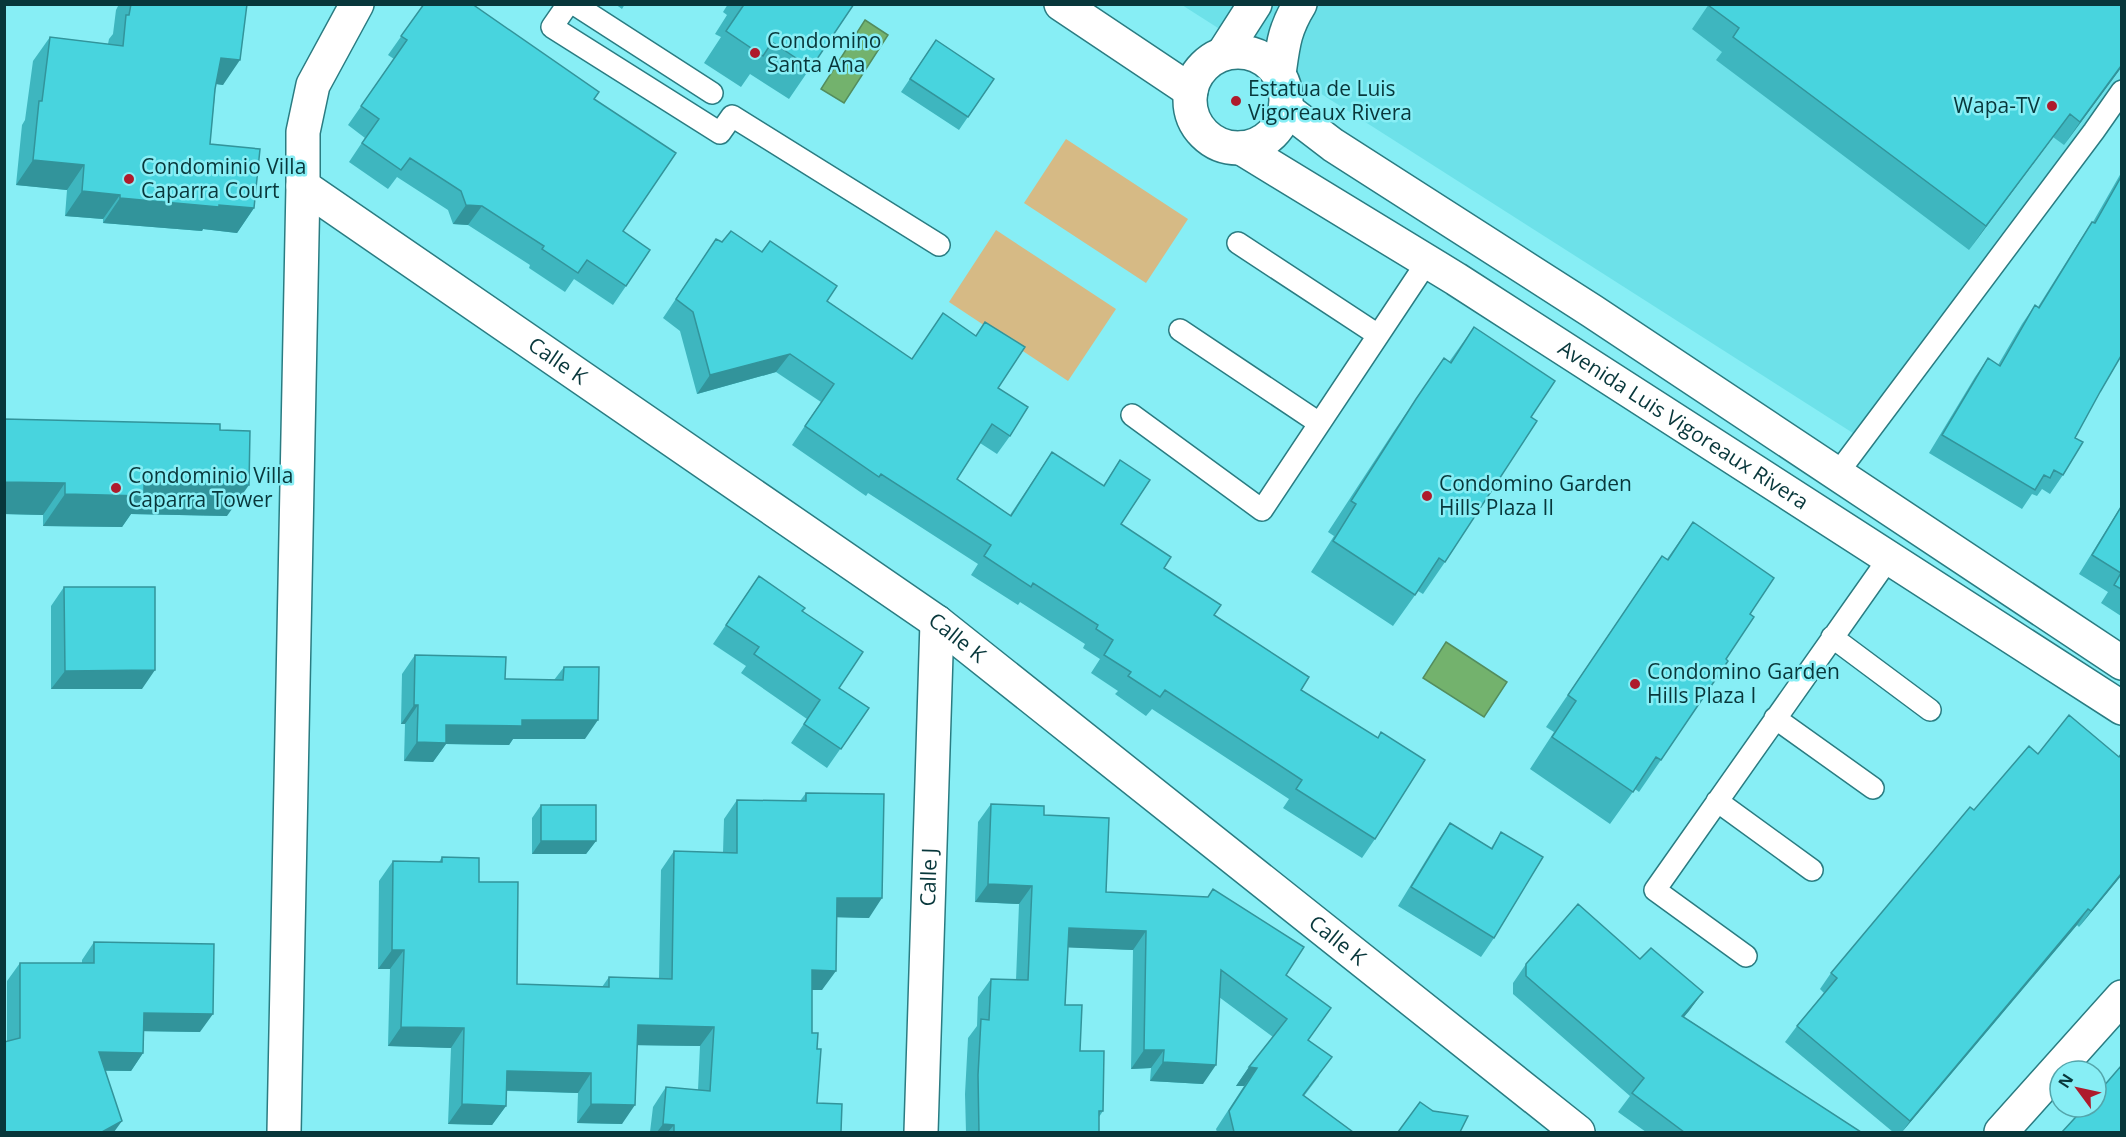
<svg xmlns="http://www.w3.org/2000/svg" width="2126" height="1137" viewBox="0 0 2126 1137" font-family="'Open Sans',sans-serif">
<rect width="100%" height="100%" fill="#87eef5"/>
<!-- built -->
<path fill="#6de1e9" d="M1182 5H2121V81L1867 442Z"/>
<!-- green -->
<path fill="#d6ba85" d="M1066 139 1188 219 1146 283 1024 203Z
M996 230 1116 309 1068 381 949 302Z"/>
<!-- water -->
<path fill="#73b26d" stroke="#538d5e" stroke-width="1.5" d="M865 20 888 35 844 103 821 89Z
M1446 642 1507 682 1484 717 1423 678Z"/>
<g fill="none" stroke-linecap="round" stroke-linejoin="round">
<!-- lane casing -->
<g stroke="#2a7c82" stroke-width="24">
<path id="lane" d="M568 4 552 27 720 133 732 116 939 245
M574 4 712 93
M1238 243 1378 335
M1180 330 1319 423
M1132 415 1262 510 1427 262
M1837 474 2094 131 2122 91
M1832 637 1930 710
M1775 718 1873 788
M1717 801 1812 870
M1746 956 1655 890 1889 558"/>
</g>
<!-- street casing -->
<g stroke="#2a7c82" stroke-width="36">
<g id="street">
<path id="s1" d="M303 186 937 622 1578 1132"/>
<path d="M284 1132 303 186V132L313 85 357 4"/>
<path id="s2" d="M921 1132 937 622"/>
<path d="M2001 1132 2122 997"/>
</g>
</g>
<!-- secondary casing -->
<g stroke="#2a7c82" stroke-width="36">
<g id="secondary">
<path d="M1061 4 1191 91"/>
<circle cx="1238" cy="100" r="48"/>
<path d="M1223 54 1255 4"/>
<path d="M1279 74C1283 45 1284 30 1300 4"/>
<path d="M1286 109 1333 145 1592 311 2122 663"/>
<path id="s3" d="M1241 148 1456 279 2122 708"/>
</g>
</g>
<!-- lane -->
<use href="#lane" stroke="#fff" stroke-width="21"/>
<!-- street -->
<use href="#street" stroke="#fff" stroke-width="33"/>
<!-- secondary -->
<use href="#secondary" stroke="#fff" stroke-width="33"/>
</g>
<!-- wall -->
<path fill="#3eb6bf" d="M119 4H247L223 85 216 84 210 144 254 208 237 233 203 229 202 231 103 223V219L65 216 67 190 16 185 22 125 25 120 33 61 50 37 108 44 109 39 113 34 116 10Z
M424 4 594 99 623 231 626 286 613 305 574 279 565 292 529 268 530 265 468 225 453 224 448 210 397 177 388 189 349 162 365 138 348 125 394 59 388 55Z
M615 4H625L622 9Z
M728 4H854L789 99 750 74 741 87 704 63 721 37 715 34 727 15 723 12Z
M1709 4 2121 68 2064 145 2053 137 1969 250 1716 60 1722 52 1692 29Z
M936 40 994 79 959 130 901 92Z
M2121 173V356L2100 392 2075 438 2063 475 2050 494 2042 489 2037 496 2032 494 2022 509 1929 453 1975 377 1988 358 1998 365 2022 324 2035 305 2038 307 2080 240 2092 222H2093Z
M716 239 722 242 762 251 770 241 827 301 911 359 998 388 1010 436 997 454 980 443 957 479 1010 515 1052 452 1103 486 1120 460 1121 524 1164 568 1214 615 1301 690 1375 839 1362 858 1283 808 1289 799 1152 709 1146 716 1115 694 1118 691 1091 673 1100 659 1083 648 1085 644 1020 602 1018 605 971 575 978 564 868 493 866 496 792 445 821 402 776 372 697 394 680 331 663 318Z
M1474 327 1531 417 1445 562 1423 594 1418 591 1393 626 1311 572 1334 536 1328 532 1394 431 1444 358 1449 362Z
M4 419 220 430 227 516 131 514 122 527 43 526V515L4 514Z
M2121 506V616L2101 603 2108 592 2079 574 2113 519Z
M1693 522 1750 614 1726 659 1661 760 1639 792 1635 789 1610 824 1530 769 1554 732 1546 727 1662 556 1667 559Z
M759 576 802 611 839 688 869 708 827 768 791 743 807 719 741 673 746 666 713 644Z
M64 587 142 689H51V606Z
M415 655 505 679 554 680 564 667 585 739H513L509 745 446 744 433 762 404 761 405 724H401L402 674Z
M2038 754 2121 876 2079 927 2077 925 1902 1132H1893L1785 1042 1797 1026 1824 993 1820 989 1831 973 1974 810Z
M806 793 869 918 837 917 822 990H812V1033L817 1049V1103L841 1132H650L653 1107 666 1087 698 1090 700 1046 637 1045 622 1124 577 1123 578 1093 506 1091V1106L492 1125 448 1124 451 1048 388 1046 390 969H378L379 881 393 861 439 862 442 857 479 882 517 984 602 987 609 977 659 979 661 870 674 851 723 853 724 819 737 800 800 801Z
M991 804 1044 815 1106 892 1286 975 1309 1040 1319 1076 1304 1096 1353 1132H1217L1216 1129 1244 1086H1236L1249 1067 1273 1037 1219 997 1203 1084 1150 1081 1151 1068 1131 1069 1133 950 1068 947 1065 1005 1080 1051 1103 1111 1099 1117V1132H966L965 1094 968 1038 977 1026 978 997 991 979 1016 980 1019 904 975 902 978 822Z
M541 805 596 841 586 854H532V818Z
M1450 823 1491 848 1501 832 1494 938 1481 957 1398 906 1437 842Z
M94 942 200 1032 144 1031 143 1053 131 1071H105L7 1041V981L20 963H82V960Z
M1640 959 1703 992 1684 1017 1861 1132H1646L1618 1112 1630 1096 1513 994V983L1526 964Z"/>
<!-- shaded-wall -->
<path fill="#32949b" d="M221 58 240 60 223 85 203 82Z
M2121 66V68L2064 145 2080 122Z
M2070 114 2053 137 1969 250 1986 226Z
M33 160 84 165 67 190 16 185Z
M82 191 120 195 103 219 65 216Z
M120 198 219 205 254 208 237 233 203 229 202 231 103 223Z
M466 205 482 206 468 225 453 224Z
M790 354 776 372 697 394 710 375Z
M4 482 65 483 43 515 4 514Z
M144 482 249 485 227 516 131 514 122 527 43 526 65 494Z
M155 670 142 689H51L65 671Z
M414 705H418L405 724H401Z
M522 720H598L585 739H513L509 745 446 744 433 762 404 761 417 742 446 725Z
M541 841H596L586 854H532Z
M2121 874V876L2079 927 2091 911Z
M988 884 1032 886 1019 904 975 902Z
M837 898H882L869 918 824 917Z
M2088 909 2077 925 1902 1132 1910 1121Z
M1069 928 1146 931 1133 950 1056 947Z
M392 950H404L390 969H378Z
M812 970 836 971 822 990H799Z
M1703 992 1689 1011 1668 1035 1682 1016Z
M144 1013 213 1014 200 1032 131 1031Z
M638 1025 714 1027 700 1046 624 1045Z
M401 1027 464 1028 451 1048 388 1046Z
M1144 1050H1164L1151 1068 1131 1069Z
M99 1052 143 1053 131 1071 86 1070Z
M1163 1062 1216 1065 1203 1084 1150 1081Z
M1249 1067 1257 1068 1244 1086H1236Z
M507 1071 591 1073 578 1093 493 1090Z
M462 1104 506 1106 492 1125 448 1124Z
M591 1104 635 1105 622 1124 577 1123Z
M122 1121 114 1132H102Z
M663 1124 674 1125 668 1132H657Z"/>
<!-- building -->
<path fill="#48d4de" stroke="#32949b" stroke-width="1.5" d="M131 4H247L240 60 221 58 215 89 210 144 260 149 254 208 219 205V207L120 198V195L82 191 84 165 33 160 39 101H42L50 37 123 46 126 15H129Z
M424 4H472L599 92 594 99 676 153 623 231 650 250 626 286 587 260 578 273 542 249 544 246 482 206 466 205 461 191 410 158 401 170 362 143 379 119 361 106 407 40 401 36Z
M741 4H854L811 68 772 42 763 56 726 31 743 6Z
M1709 4H2121V66L2080 122 2070 114 1986 226 1733 37 1739 28 1708 5Z
M936 40 994 79 968 117 910 79Z
M2121 177V356L2100 392 2075 438 2083 442 2063 475 2054 470 2050 478 2044 475 2035 490 1942 435 1988 358 2000 366 2035 305 2039 308 2092 222 2095 223Z
M731 231 762 252 770 241 837 286 827 301 912 359 943 313 976 336 985 322 1025 347 998 388 1028 407 1010 436 992 424 957 479 1011 516 1052 452 1104 486 1120 460 1150 480 1121 524 1171 557 1164 568 1221 605 1214 615 1309 677 1301 690 1378 738 1381 732 1425 760 1375 839 1296 789 1302 780 1165 690 1160 697 1128 676 1131 672 1104 655 1113 640 1096 629 1098 625 1033 583 1031 587 984 556 991 545 881 474 879 477 805 426 834 384 790 354 710 375 693 312 676 299 716 239 722 242Z
M1474 327 1555 381 1531 417 1537 421 1445 562 1439 558 1415 595 1333 541 1356 504 1351 501 1416 399 1444 358 1451 363Z
M4 419 220 424V430L250 431 249 485 144 482V496L65 494V483L4 482Z
M2121 507V589L2114 585 2121 573 2092 555Z
M1693 522 1774 578 1750 614 1754 617 1726 659 1728 661 1661 760 1656 757 1633 792 1552 737 1576 701 1568 695 1662 556 1668 560Z
M759 576 805 608 802 611 863 652 839 688 869 708 841 749 804 724 820 700 754 654 759 647 726 625Z
M64 587H155V670L65 671Z
M415 655 506 657 505 679 563 680 564 667H599L598 720H522V726L446 725V743L417 742 418 705H414Z
M2069 715 2119 757 2121 754V874L2091 911 2088 909 1910 1121 1797 1026 1837 978 1831 973 1970 807 1974 810 2029 746 2038 754Z
M806 793 884 794 882 898H837L836 971 812 970V1033H818L817 1049H821L817 1103 842 1104 841 1132H674V1125L663 1124 666 1087 710 1091 714 1027 638 1025 635 1105 591 1104V1073L507 1071 506 1106 462 1104 464 1028 401 1027 404 950H392L393 861 442 862V857L479 858V882H518L517 984 609 987V977L672 979 674 851 737 853V800L806 801Z
M991 804 1044 806V815L1109 818 1106 892 1208 897 1213 889 1304 947 1286 975 1331 1008 1308 1040 1332 1057 1303 1095 1353 1132H1234L1229 1111 1257 1068 1249 1067 1287 1019 1221 970 1216 1065 1163 1062 1164 1050H1144L1146 931 1069 928 1065 1005H1082L1080 1051H1104L1103 1111H1099V1132H979L978 1075 981 1019 989 1020 991 979 1028 980 1032 886 988 884Z
M541 805H596V841H541Z
M1450 823 1492 849 1501 832 1543 857 1494 938 1411 887Z
M1578 904 1640 959 1651 948 1703 992 1682 1016 1861 1132H1684L1632 1093 1644 1078 1526 976V964Z
M94 942 214 944 213 1014 144 1013 143 1053 99 1052 122 1121 102 1132H4V1042L20 1038V963H94Z
M2121 1066V1132H2062L2085 1107H2096V1095Z
M1420 1102 1433 1111 1468 1116 1460 1132H1398Z"/>
<!-- markers -->
<g fill="#ae1b2c" stroke="#87eef5" stroke-width="2">
<circle cx="755" cy="53" r="6"/>
<circle cx="1236" cy="101" r="6"/>
<circle cx="2052" cy="106" r="6"/>
<circle cx="129" cy="179" r="6"/>
<circle cx="116" cy="488" r="6"/>
<circle cx="1427" cy="496" r="6"/>
<circle cx="1635" cy="684" r="6"/>
</g>
<g text-anchor="middle" stroke-width="5" stroke-linejoin="round" paint-order="stroke">
<!-- poi labels -->
<g font-size="21" fill="#08373b" stroke="#87eef5" text-anchor="start">
<text x="767" y="48">Condomino<tspan x="767" dy="24">Santa Ana</tspan></text>
<text x="1248" y="96">Estatua de Luis<tspan x="1248" dy="24">Vigoreaux Rivera</tspan></text>
<text x="2040" y="113" text-anchor="end">Wapa-TV</text>
<text x="141" y="174">Condominio Villa<tspan x="141" dy="24">Caparra Court</tspan></text>
<text x="128" y="483">Condominio Villa<tspan x="128" dy="24">Caparra Tower</tspan></text>
<text x="1439" y="491">Condomino Garden<tspan x="1439" dy="24">Hills Plaza II</tspan></text>
<text x="1647" y="679">Condomino Garden<tspan x="1647" dy="24">Hills Plaza I</tspan></text>
</g>
<!-- street labels -->
<g font-size="21" fill="#08373b" stroke="#87eef5">
<text dy="7" stroke="none"><textPath href="#s1" startOffset="309">Calle K</textPath></text>
<text dy="7" stroke="none"><textPath href="#s3" startOffset="522">Avenida Luis Vigoreaux Rivera</textPath></text>
<text dy="7" stroke="none"><textPath href="#s1" startOffset="795">Calle K</textPath></text>
<text dy="7" stroke="none"><textPath href="#s2" startOffset="255">Calle J</textPath></text>
<text dy="7" stroke="none"><textPath href="#s1" startOffset="1281">Calle K</textPath></text>
</g>
</g>
<!-- border -->
<rect width="2126" height="1137" fill="none" stroke="#08373b" stroke-width="12"/>
<!-- north arrow -->
<g transform="translate(2078 1089) rotate(303)"><circle r="28" fill="#87eef5" stroke="#54a5ab" stroke-width="1.5"/>
<path d="M0-4.5L10 22L0 15L-10 22Z" fill="#ae1b2c"/>
<text y="-9" font-size="16" font-weight="bold" text-anchor="middle" fill="#08373b">N</text>
</g>
</svg>
